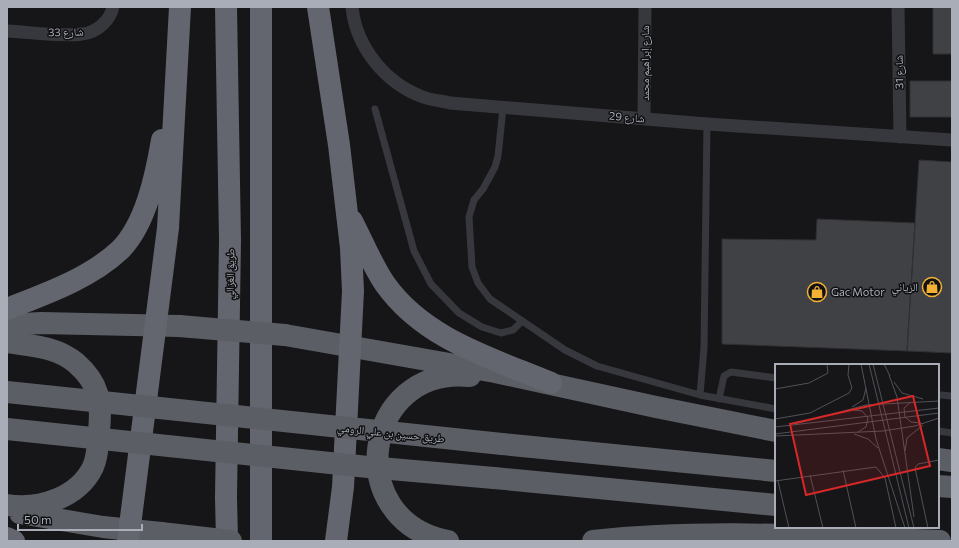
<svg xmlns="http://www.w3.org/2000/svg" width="959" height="548" viewBox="0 0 959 548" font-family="Commissioner,'Noto Naskh Arabic',sans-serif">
<rect width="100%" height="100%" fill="#161618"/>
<!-- building -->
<path fill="#404145" stroke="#303034" d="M933 7H952V54H933Z
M910 81H952V117H910Z
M919 160 952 162V353L907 351Z
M817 219 915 223 907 351 722 344V239L816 240Z"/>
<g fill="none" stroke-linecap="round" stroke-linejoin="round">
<!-- service -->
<path stroke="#37383d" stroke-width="7" d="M503 108 498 156 495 167 483 189 474 200 469 217 472 267 478 283 490 299 565 350 597 366 700 395 776 409
M375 109 414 251 431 284 459 313 482 327 501 333 513 330 522 321
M700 395 704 348 707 124
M941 395 952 396
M719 399 724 376 731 372 776 378
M938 431 952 433"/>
<!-- minor -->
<path stroke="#37383d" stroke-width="13" d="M352 7C356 47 385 83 423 97 431 100 441 101 450 103L707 124 952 140
M898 7 900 137
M7 31C28 32 62 37 82 34 96 33 110 21 113 7
M644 119 645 7"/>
<!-- trunk -->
<path stroke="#5b5e65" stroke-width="22" d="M7 325 41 323 179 326
M285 335 495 372 656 407 776 431
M7 342C31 346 56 346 76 363 99 383 102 402 99 431 98 443 98 456 93 467 78 498 39 510 7 505
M502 444 776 471
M938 459 952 461
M494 478 776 505
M938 486 952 487
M20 513 103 527 161 533
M448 541C341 521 362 365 470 376
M593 541C708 528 825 537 940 541"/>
<!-- motorway -->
<path stroke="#63666e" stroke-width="22" d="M226 7 230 240 226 497 227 541
M318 7 339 145 351 248 353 291 343 487 336 541
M352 221C363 242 372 265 385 284 424 339 491 358 551 383
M7 309C45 294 89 279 120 250 146 224 156 175 162 140
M7 538 14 541
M128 541 168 228 180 7
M261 541V7"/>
<!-- trunk-bridge -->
<path stroke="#5b5e65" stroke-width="22" d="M179 326 285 335
M7 392 502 444
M7 429 368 467 494 478
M161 533 231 541"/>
</g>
<!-- icons -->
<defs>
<g id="shop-ring" transform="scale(1)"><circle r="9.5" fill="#111113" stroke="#f2b134" stroke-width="1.5"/><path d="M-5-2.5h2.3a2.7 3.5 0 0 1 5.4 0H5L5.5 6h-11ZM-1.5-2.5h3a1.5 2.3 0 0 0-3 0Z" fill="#f2b134"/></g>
</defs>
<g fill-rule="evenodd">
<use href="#shop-ring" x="932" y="287"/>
<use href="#shop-ring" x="817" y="292"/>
</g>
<g text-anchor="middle" stroke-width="3" stroke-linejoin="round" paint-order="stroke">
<!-- street labels -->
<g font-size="11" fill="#a8adb8" stroke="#111113">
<text transform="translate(66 32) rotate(-1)" y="4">شارع 33</text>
<text transform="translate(645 63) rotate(-90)" y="4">شارع إبراهيم محمد</text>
<text transform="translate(899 72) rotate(-91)" y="4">شارع 31</text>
<text transform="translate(627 117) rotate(5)" y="4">شارع 29</text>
<text transform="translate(230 274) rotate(-89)" y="4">طريق الغزالي</text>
<text transform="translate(391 433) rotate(6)" y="4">طريق حسين بن علي الرومي</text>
</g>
<!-- poi labels -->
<g font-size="11" fill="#a8adb8" stroke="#111113" text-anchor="end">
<text x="918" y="291">الزياني</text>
<text x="831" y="296" text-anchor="start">Gac Motor</text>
</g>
</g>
<!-- overview -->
<g transform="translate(775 364)">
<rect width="164" height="164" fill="#161618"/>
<path fill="none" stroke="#505258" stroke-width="1" d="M86 0 101 75 130 164M94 0 134 164M98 0 139 164M109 0 115 12M114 11 122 33 139 153M119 18 127 29 148 35M0 25 34 19 53 9 52 0M136 38 129 44 130 53 136 58 146 59M77 43 88 36 91 24M79 46 87 47 93 54 91 63 83 68M0 55 35 49 74 29 77 24 73 11 74 0M20 60 91 41 164 37M0 63 164 44M0 70 164 49M79 70 93 75 103 84M0 72 108 67 140 62 164 54M130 87 132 74 148 61M68 106 81 164M35 111 48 164M0 117 101 103 110 114 121 164M3 117 14 164M153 164 140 104 143 100 164 96"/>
<path fill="#d62828" fill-opacity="0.15" stroke="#d62828" stroke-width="2" d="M138 32 155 102 31 131 15 60Z"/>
<rect width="164" height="164" fill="none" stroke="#a8adb8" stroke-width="2"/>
</g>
<!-- border -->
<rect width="959" height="548" fill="none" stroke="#a8adb8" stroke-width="16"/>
<!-- scale -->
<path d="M18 524v6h124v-6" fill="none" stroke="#a8adb8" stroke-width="2"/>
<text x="24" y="524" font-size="12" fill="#a8adb8" stroke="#111113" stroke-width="3" paint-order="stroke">50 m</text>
</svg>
